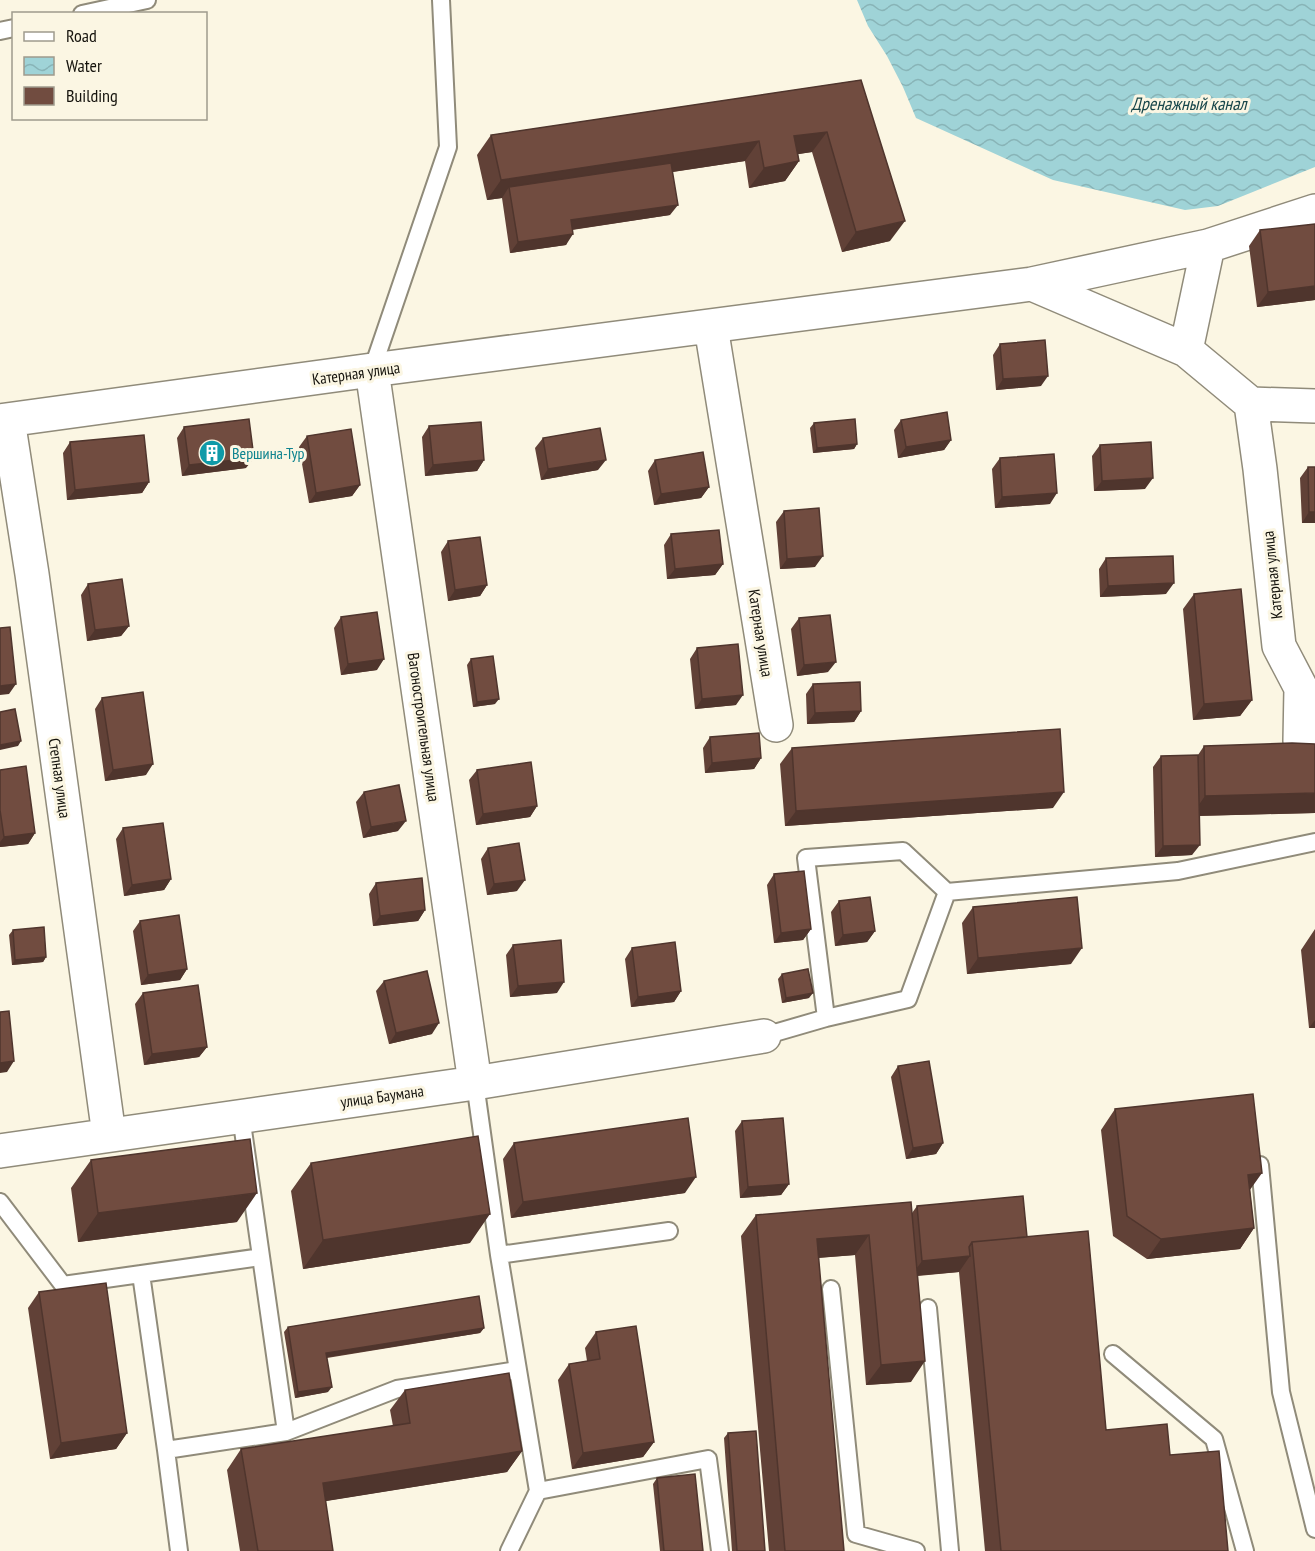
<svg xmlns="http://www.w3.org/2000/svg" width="1315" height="1551" viewBox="0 0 1315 1551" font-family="'PT Sans Narrow',sans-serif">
<defs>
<pattern id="water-waves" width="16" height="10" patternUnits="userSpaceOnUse" patternTransform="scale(1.5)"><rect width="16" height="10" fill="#9fd3d7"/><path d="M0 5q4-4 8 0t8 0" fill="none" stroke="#88b4b7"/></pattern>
</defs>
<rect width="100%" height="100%" fill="#fbf6e3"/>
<!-- water -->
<path fill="url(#water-waves)" d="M857 0H1315V167L1218 206 1185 210 1053 180 916 118 903 87 887 56 868 26Z"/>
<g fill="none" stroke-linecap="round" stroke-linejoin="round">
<!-- service casing -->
<g stroke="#908b7a" stroke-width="20">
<path id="service" d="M82 14 147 0
M0 31 14 28
M372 370 448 147 441 0
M826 1018 806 858 903 851 947 892
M764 1036 826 1018 908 999 947 892 1178 871 1315 842
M475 1083 499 1255 538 1491 708 1459 720 1551
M1260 1165 1281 1392 1315 1529
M0 1202 63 1285 261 1257
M499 1255 669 1231
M141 1274 166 1450
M831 1289 856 1534 916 1551
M928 1308 950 1551
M1113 1354 1214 1439 1245 1551
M286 1432 397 1389 517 1370
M179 1551 166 1450 286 1432 241 1116
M509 1551 538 1491"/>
</g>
<!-- minor casing -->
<g stroke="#908b7a" stroke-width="36">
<path id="minor" d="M1032 284 1208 246 1315 211
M711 327 776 725
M1186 350 1208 246
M372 370 475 1083
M1251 404 1260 469 1279 646 1301 688 1300 741
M8 420 32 574 109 1135
M0 421 372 370 1032 284 1186 350 1251 404 1315 406
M0 1151 475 1083 764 1036"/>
</g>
<!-- service -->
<use href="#service" stroke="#fff" stroke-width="16"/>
<!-- minor -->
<use href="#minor" stroke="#fff" stroke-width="33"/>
</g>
<!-- wall -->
<path fill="#614137" d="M861 80 890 241 842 252 812 152 798 154 799 161 785 181 749 188 745 161 673 172 670 215 572 230 566 245 510 253 502 198 487 200 477 155 491 135Z
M1260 230 1315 300 1257 307 1249 246Z
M1000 344 1041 386 996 390 993 355Z
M901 420 951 440 944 450 898 458 894 430Z
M814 423 857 444 854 449 813 453 810 428Z
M429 426 484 460 477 471 425 476 422 437Z
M184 427 246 468 182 476 177 438Z
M307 436 360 485 352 496 309 503 299 447Z
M543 438 598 470 541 480 535 448Z
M70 442 149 482 142 493 67 500 63 453Z
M1100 445 1145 489 1094 491 1092 456Z
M1000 458 1050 504 995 508 992 469Z
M655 460 709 487 701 498 654 505 648 471Z
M1308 467H1315V523H1302L1300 478Z
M784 511 815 567 780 569 776 522Z
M671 534 723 564 715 575 667 579 664 545Z
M448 541 487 585 480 596 448 601 441 552Z
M1106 558 1166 594 1100 597 1099 569Z
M88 584 129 626 121 636 87 641 81 595Z
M1194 594 1252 700 1240 716 1193 720 1183 609Z
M341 617 377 670 341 675 334 628Z
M799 618 828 672 797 676 791 629Z
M697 648 736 705 695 709 690 659Z
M471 659 495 704 473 707 467 665Z
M813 684 861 711 854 722 807 724 806 694Z
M102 698 146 775 105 781 95 709Z
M710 737 761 758 754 769 705 773 703 748Z
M1204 746 1315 813 1199 816 1192 855 1155 857 1153 767 1161 756 1198 755Z
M792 748 1053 808 785 826 780 764Z
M0 770 35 833 28 844 0 847Z
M477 770 537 806 530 817 476 825 469 780Z
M364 792 398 831 363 838 356 802Z
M123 828 171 879 164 890 124 896 116 839Z
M488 848 517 891 487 895 481 859Z
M774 874 811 929 803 940 774 943 767 885Z
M376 883 425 910 418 921 373 926 369 894Z
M839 901 875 931 867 942 835 946 831 912Z
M973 907 1071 964 967 974 962 923Z
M140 921 187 969 180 980 141 985 133 931Z
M1315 929V1028H1309L1301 950Z
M13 930 46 957 43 962 12 965 9 935Z
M513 945 557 993 510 997 506 955Z
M632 948 681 991 674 1002 631 1007 625 959Z
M782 974 809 998 782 1003 778 979Z
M384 981 432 1034 389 1044 376 991Z
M143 993 207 1047 199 1057 144 1065 135 1004Z
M898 1066 943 1143 936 1154 906 1159 891 1077Z
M1115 1109 1250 1190 1254 1228 1240 1249 1147 1259 1113 1236 1101 1130Z
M742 1121 789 1184 781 1195 740 1198 735 1131Z
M514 1143 685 1193 511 1218 503 1159Z
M91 1160 237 1222 78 1242 71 1188Z
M311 1163 470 1243 303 1269 291 1191Z
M917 1206 1027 1237 1106 1430 1170 1455 1228 1551H985L959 1272 918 1276 911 1382 866 1385 855 1255 818 1258 844 1551H769L741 1236 756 1215 912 1213Z
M39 1292 127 1433 116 1449 50 1459 28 1308Z
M288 1327 484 1328 480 1333 327 1358 328 1392 295 1398 284 1332Z
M596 1332 654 1442 643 1457 572 1469 558 1380 569 1364 587 1361 585 1348Z
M405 1390 522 1451 507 1472 325 1501 333 1551H240L227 1470 241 1449 393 1426 390 1410Z
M728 1433 765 1551H732L724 1438Z
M657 1478 703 1551H660L653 1484Z"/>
<!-- shaded-wall -->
<path fill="#4f352d" d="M827 132 812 152 780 157 794 136Z
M759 141 745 161 511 196 509 187 502 198 487 200 501 180Z
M799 161 785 181 749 188 764 168Z
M678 205 670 215 563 231 571 220Z
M905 221 890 241 842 252 856 232Z
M573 234 566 245 510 253 518 242Z
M1315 286V300L1257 307 1268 292Z
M1048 376 1041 386 996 390 1003 379Z
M951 440 944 450 898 458 906 447Z
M857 444 854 449 813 453 817 448Z
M254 458 246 468 182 476 189 465Z
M484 460 477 471 425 476 433 465Z
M606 460 598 470 541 480 548 469Z
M1153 478 1145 489 1094 491 1102 481Z
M149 482 142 493 67 500 75 490Z
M360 485 352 496 309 503 316 493Z
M709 487 701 498 654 505 661 494Z
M1057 493 1050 504 995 508 1002 497Z
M1309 512H1315V523H1302Z
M823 556 815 567 780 569 787 559Z
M723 564 715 575 667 579 675 569Z
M1174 583 1166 594 1100 597 1108 586Z
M487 585 480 596 448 601 455 590Z
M129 626 121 636 87 641 95 630Z
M384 659 377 670 341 675 348 664Z
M836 662 828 672 797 676 804 665Z
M16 684 9 694 0 695V686Z
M743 695 736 705 695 709 702 699Z
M499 699 495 704 473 707 477 702Z
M1252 700 1240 716 1193 720 1204 704Z
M861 711 854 722 807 724 815 713Z
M21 741 18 746 0 750V745Z
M761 758 754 769 705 773 712 763Z
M153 764 146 775 105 781 113 770Z
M1064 792 1053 808 785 826 796 811Z
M1315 793V813L1191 816 1205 796Z
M537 806 530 817 476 825 483 814Z
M406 821 398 831 363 838 371 827Z
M35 833 28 844 0 847V842L4 837Z
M1200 845 1192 855 1155 857 1163 846Z
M171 879 164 890 124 896 132 885Z
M525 880 517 891 487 895 494 884Z
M425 910 418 921 373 926 380 916Z
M811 929 803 940 774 943 781 933Z
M875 931 867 942 835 946 843 935Z
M1082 948 1071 964 967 974 978 958Z
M46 957 43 962 12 965 15 960Z
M187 969 180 980 141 985 148 975Z
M564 982 557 993 510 997 518 986Z
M681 991 674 1002 631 1007 638 997Z
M813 993 809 998 782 1003 786 998Z
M1315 1020V1028H1309Z
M439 1023 432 1034 389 1044 396 1033Z
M207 1047 199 1057 144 1065 152 1054Z
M14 1061 7 1072 0 1073V1063Z
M943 1143 936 1154 906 1159 913 1148Z
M1262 1173 1247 1194 1248 1175Z
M696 1177 685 1193 511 1218 523 1202Z
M789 1184 781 1195 740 1198 748 1187Z
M257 1193 237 1222 78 1242 98 1213Z
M490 1214 470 1243 303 1269 323 1240Z
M1254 1228 1240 1249 1147 1259 1161 1239Z
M869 1235 855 1255 802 1259 817 1239Z
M970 1256 959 1272 911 1276 922 1261Z
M484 1328 480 1333 322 1358 326 1353Z
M925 1361 911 1382 866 1385 881 1365Z
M332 1387 328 1392 295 1398 298 1392Z
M127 1433 116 1449 50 1459 61 1443Z
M654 1442 643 1457 572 1469 583 1453Z
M522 1451 507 1472 308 1504 323 1483Z"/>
<!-- building -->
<path fill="#714c40" stroke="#4f352d" stroke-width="1.5" d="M861 80 905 221 856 232 827 132 794 136 799 161 764 168 759 141 501 180 491 135Z
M671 163 678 205 571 220 573 234 518 242 509 187Z
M1315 224V286L1268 292 1260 230Z
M1045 340 1048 376 1003 379 1000 344Z
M947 412 951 440 906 447 901 420Z
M249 419 254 458 189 465 184 427Z
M855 419 857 444 817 448 814 423Z
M481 422 484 460 433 465 429 426Z
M600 428 606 460 548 469 543 438Z
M351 429 360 485 316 493 307 436Z
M144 435 149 482 75 490 70 442Z
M1151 442 1153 478 1102 481 1100 445Z
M703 452 709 487 661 494 655 460Z
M1054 454 1057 493 1002 497 1000 458Z
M1308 467H1315V512H1309Z
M819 508 823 556 787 559 784 511Z
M719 530 723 564 675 569 671 534Z
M480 537 487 585 455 590 448 541Z
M1173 556 1174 583 1108 586 1106 558Z
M122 579 129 626 95 630 88 584Z
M1241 589 1252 700 1204 704 1194 594Z
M377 612 384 659 348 664 341 617Z
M830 615 836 662 804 665 799 618Z
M10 627 16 684 0 686V628Z
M738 644 743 695 702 699 697 648Z
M493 656 499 699 477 702 471 659Z
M860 682 861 711 815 713 813 684Z
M143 692 153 764 113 770 102 698Z
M15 709 21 741 0 745V712Z
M1060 729 1064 792 796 811 792 748Z
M759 733 761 758 712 763 710 737Z
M1292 743 1315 744V793L1205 796 1204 746Z
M1198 755 1200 845 1163 846 1161 756Z
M531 762 537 806 483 814 477 770Z
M26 766 35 833 4 837 0 810V770Z
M399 785 406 821 371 827 364 792Z
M163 823 171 879 132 885 123 828Z
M519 843 525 880 494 884 488 848Z
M804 871 811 929 781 933 774 874Z
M422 878 425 910 380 916 376 883Z
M870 897 875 931 843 935 839 901Z
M1077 897 1082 948 978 958 973 907Z
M179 915 187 969 148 975 140 921Z
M44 927 46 957 15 960 13 930Z
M561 940 564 982 518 986 513 945Z
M675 942 681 991 638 997 632 948Z
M808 969 813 993 786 998 782 974Z
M427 971 439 1023 396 1033 384 981Z
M198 985 207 1047 152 1054 143 993Z
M9 1011 14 1061 0 1063V1012Z
M929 1061 943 1143 913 1148 898 1066Z
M1253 1094 1262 1173 1248 1175 1254 1228 1161 1239 1127 1216 1115 1109Z
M688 1118 696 1177 523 1202 514 1143Z
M783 1118 789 1184 748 1187 742 1121Z
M478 1136 490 1214 323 1240 311 1163Z
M250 1139 257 1193 98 1213 91 1160Z
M1023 1196 1027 1237 972 1242 969 1247 970 1256 922 1261 917 1206Z
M911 1202 925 1361 881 1365 869 1235 817 1239 844 1551H785L756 1215Z
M1088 1231 1106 1430 1167 1424 1170 1455 1219 1451 1228 1551H1001L972 1242Z
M106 1283 127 1433 61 1443 39 1292Z
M479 1296 484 1328 326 1353 332 1387 298 1392 288 1327Z
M636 1326 654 1442 583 1453 569 1364 600 1359 596 1332Z
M509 1373 522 1451 323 1483 333 1551H258L241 1449 410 1423 405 1390Z
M756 1431 765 1551H737L728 1433Z
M695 1474 703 1551H664L657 1478Z"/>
<!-- icons -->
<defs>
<g id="building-disc" transform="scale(1.35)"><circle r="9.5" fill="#0f9aa8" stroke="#fbf6e3"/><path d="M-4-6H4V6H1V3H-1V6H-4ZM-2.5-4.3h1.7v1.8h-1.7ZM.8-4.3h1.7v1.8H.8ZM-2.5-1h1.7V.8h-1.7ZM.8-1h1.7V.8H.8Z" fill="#fff"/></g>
</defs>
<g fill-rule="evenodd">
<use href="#building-disc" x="212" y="453"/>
</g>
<g text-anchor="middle" stroke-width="6" stroke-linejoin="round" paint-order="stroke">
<!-- street labels -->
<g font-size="16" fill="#15130d" stroke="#fbf6e3">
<text transform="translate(356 373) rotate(-8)" y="6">Катерная улица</text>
<text transform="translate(1272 575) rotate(-96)" y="6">Катерная улица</text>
<text transform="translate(761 633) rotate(81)" y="6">Катерная улица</text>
<text transform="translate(424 727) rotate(82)" y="6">Вагоностроительная улица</text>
<text transform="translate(60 778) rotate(82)" y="6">Степная улица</text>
<text transform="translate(382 1096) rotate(-8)" y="6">улица Баумана</text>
</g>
<!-- culture labels -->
<g font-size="16" fill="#0d838f" stroke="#fbf6e3" text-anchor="start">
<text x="232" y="459">Вершина-Тур</text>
</g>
<!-- water labels -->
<g font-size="18" font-style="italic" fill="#18474b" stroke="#fbf6e3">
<text x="1189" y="110">Дренажный канал</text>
</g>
</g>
<!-- legend -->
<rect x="12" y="12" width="195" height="108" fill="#fbf6e3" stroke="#9f9b8d" stroke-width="1.5"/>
<rect x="24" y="32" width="30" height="9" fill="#ffffff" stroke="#9f9b8d" stroke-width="1.5"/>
<text x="66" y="42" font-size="18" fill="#15130d">Road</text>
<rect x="24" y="57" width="30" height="18" fill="url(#water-waves)" stroke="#9f9b8d" stroke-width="1.5"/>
<text x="66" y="72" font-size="18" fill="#15130d">Water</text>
<rect x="24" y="87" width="30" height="18" fill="#714c40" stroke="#9f9b8d" stroke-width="1.5"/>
<text x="66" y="102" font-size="18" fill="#15130d">Building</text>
</svg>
